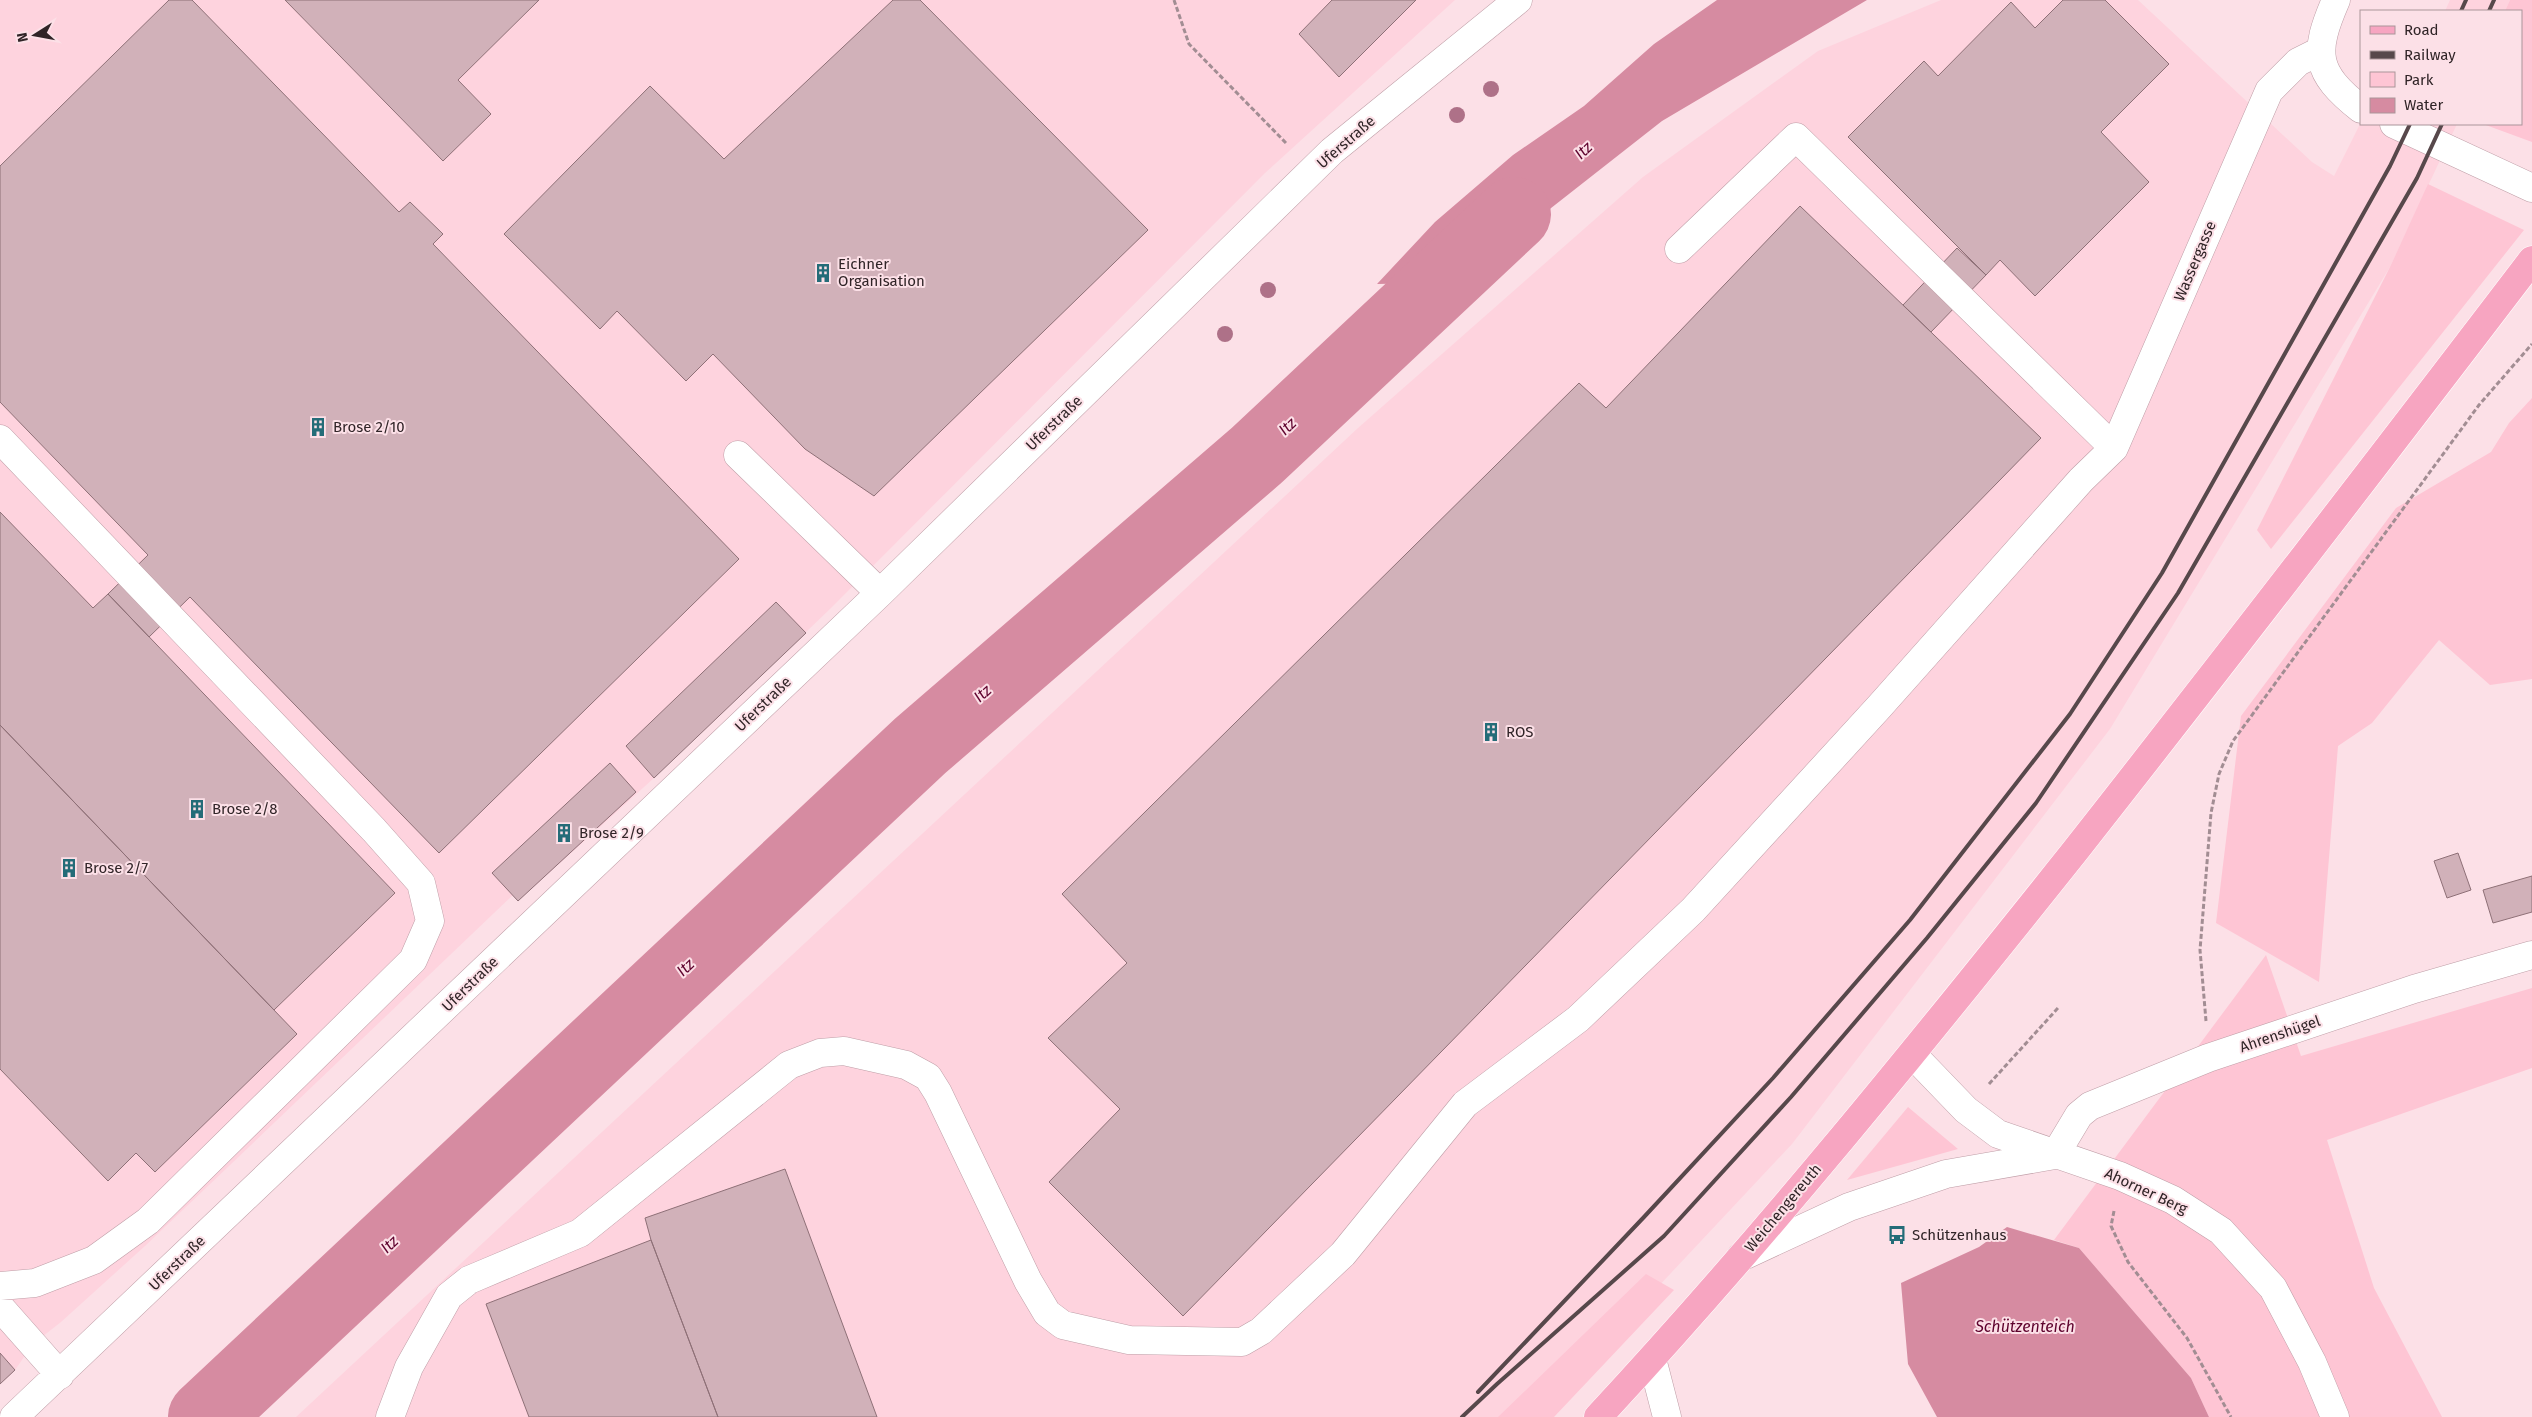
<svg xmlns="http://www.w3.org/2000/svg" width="2532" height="1417" viewBox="0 0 2532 1417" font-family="'Fira Sans',sans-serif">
<rect width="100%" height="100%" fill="#fce0e7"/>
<!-- built -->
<path fill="#fed3de" d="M0 0H1455L1265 173 831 608 654 778 518 901 513 895 145 1246 61 1322 33 1344 15 1370 0 1384Z
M1941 0H2138L2312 162 2334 176 2361 122V124H2457L2390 267 2110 729 1792 1144 1536 1417H296L1358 428 1643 177 1818 51Z
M2450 0H2510L2505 11H2445Z"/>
<!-- green -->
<path fill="#fec5d4" d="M2510 0H2532V142L2483 124H2521V11H2505Z
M2428 184 2524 230 2271 549 2257 530 2390 267Z
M2532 398V679L2490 685 2439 640 2372 723 2338 746 2319 982 2216 923 2241 716 2396 508 2491 452 2509 423Z
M2266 955 2301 1056 2532 988V1068L2327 1140 2374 1288 2442 1417H2209L2191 1378 2079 1248 2054 1240Z
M1908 1107 1958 1149 1847 1180Z
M1646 1274 1674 1290 1554 1417H1498Z"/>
<!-- water -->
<path fill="#d68ba1" d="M1717 0H1867L1662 121 1509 241 1477 282 1377 284 1435 222 1513 155 1584 106 1654 44Z
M2007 1227 2079 1248 2191 1378 2209 1417H1937L1908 1364 1901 1283 1979 1247Z"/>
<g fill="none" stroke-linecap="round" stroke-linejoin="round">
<!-- river -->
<path stroke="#d68ba1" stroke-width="74" d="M205 1417 920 746 1257 455 1514 214"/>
</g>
<!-- building -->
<path fill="#d1b1b9" stroke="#8e7077" d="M169 0H192L399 212 410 202 443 234 433 244 739 559 439 853 190 597 149 637 108 594 148 555 0 402V166Z
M285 0H539L458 80 491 114 443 161Z
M893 0H920L1148 230 874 496 805 449 713 354 686 381 617 311 600 329 504 234 650 86 724 159Z
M1332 0H1416L1339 77 1299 34Z
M2063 0H2105L2169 64 2101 132 2149 182 2035 296 2000 260 1986 275 1848 137 1924 61 1938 76 2011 2 2035 28Z
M1800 206 2041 438 1183 1316 1049 1182 1120 1109 1048 1038 1127 963 1062 894 1579 383 1606 408Z
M1957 248 1986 275 1931 332 1903 305Z
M0 512 93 608 108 594 395 893 274 1010 0 725Z
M776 602 806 633 654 778 626 746Z
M0 725 297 1034 155 1172 136 1153 108 1181 0 1069Z
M610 763 636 792 518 901 492 873Z
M2458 853 2471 890 2447 898 2434 861Z
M2532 876V912L2493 923 2483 890Z
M785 1169 877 1417H718L651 1240 645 1218Z
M651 1240 718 1417H529L486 1304Z
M0 1353 15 1370 0 1384Z"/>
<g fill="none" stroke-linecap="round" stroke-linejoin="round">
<!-- minor casing -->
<g stroke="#bf9ea7" stroke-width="29">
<path id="minor" d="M2336 0C2313 53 2314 72 2361 109
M2394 124 2532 188
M1679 249 1796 137 2114 448
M0 439 374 830 421 883 430 921 413 960 148 1221 94 1260 35 1283 0 1286
M738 455 880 593
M1913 1055 1966 1110 1998 1134 2120 1176 2173 1200 2221 1231 2273 1288 2312 1362 2335 1417
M1741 1257 1849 1207 1946 1174 2055 1155 2079 1115 2090 1106 2208 1058 2414 989 2532 955
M0 1307 60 1375
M1652 1359 1667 1417
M14 1417 880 593 1332 151 1518 0
M390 1417 409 1367 449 1296 469 1280 580 1233 789 1065 820 1053 844 1051 906 1065 928 1077 938 1093 1028 1281 1047 1313 1063 1325 1129 1340 1242 1342 1261 1331 1343 1254 1465 1104 1578 1019 1693 910 1879 707 2081 480 2114 448 2269 91 2298 62 2320 51"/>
</g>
<!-- major casing -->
<g stroke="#fff" stroke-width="29">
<path id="major" d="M1598 1417C1766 1236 1921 1044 2075 851 2229 655 2381 458 2532 260"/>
</g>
<!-- path -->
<path stroke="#a28d93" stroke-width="3" stroke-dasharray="5 2.5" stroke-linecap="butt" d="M1174 0 1189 44 1287 144
M2206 1021 2200 950 2211 813 2219 774 2233 741 2479 405 2532 344
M1989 1084 2058 1008
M2114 1211 2111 1226 2128 1262 2187 1338 2231 1417"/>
<!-- minor -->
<use href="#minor" stroke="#fff" stroke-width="28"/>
<!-- major -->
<use href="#major" stroke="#f7a5c1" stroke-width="28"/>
<!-- rail -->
<path stroke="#57484b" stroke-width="4" d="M2461 11 2466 0
M2489 11 2494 0
M1478 1392 1644 1217 1773 1078 1910 920 2070 714 2162 573 2390 166 2410 124
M1462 1417 1497 1384 1664 1236 1791 1097 1927 938 2036 803 2178 593 2417 178 2442 124"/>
</g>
<!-- trees -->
<g fill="#ae7188">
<circle cx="1491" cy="89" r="8"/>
<circle cx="1457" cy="115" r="8"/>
<circle cx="1268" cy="290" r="8"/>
<circle cx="1225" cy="334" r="8"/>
</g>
<!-- icons -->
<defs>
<g id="building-bare" transform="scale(1.5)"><path d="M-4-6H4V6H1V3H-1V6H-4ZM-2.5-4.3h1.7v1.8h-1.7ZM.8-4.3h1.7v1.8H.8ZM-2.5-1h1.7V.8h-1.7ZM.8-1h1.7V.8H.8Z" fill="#246c78" stroke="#fce0e7" stroke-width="2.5" paint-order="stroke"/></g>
<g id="bus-bare" transform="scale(1.5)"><path d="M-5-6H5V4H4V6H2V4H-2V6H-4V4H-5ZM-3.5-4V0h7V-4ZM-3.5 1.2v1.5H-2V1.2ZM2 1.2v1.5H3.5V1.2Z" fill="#246c78" stroke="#fce0e7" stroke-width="2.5" paint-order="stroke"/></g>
</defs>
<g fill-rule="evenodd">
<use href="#building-bare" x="823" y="273"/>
<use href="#building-bare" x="318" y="427"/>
<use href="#building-bare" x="1491" y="732"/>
<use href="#building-bare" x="197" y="809"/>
<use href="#building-bare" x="564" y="833"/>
<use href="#building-bare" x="69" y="868"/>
<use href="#bus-bare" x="1897" y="1235"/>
</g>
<g text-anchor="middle" stroke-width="4" stroke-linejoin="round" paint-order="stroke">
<!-- street labels -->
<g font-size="15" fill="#302427" stroke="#fce0e7">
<text transform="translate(1346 142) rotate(-41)" y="5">Uferstraße</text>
<text transform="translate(2195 261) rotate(-67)" y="5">Wassergasse</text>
<text transform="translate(1054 423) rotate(-44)" y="5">Uferstraße</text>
<text transform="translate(763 704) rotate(-44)" y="5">Uferstraße</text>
<text transform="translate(470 984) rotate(-44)" y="5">Uferstraße</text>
<text transform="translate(2280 1034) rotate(-19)" y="5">Ahrenshügel</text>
<text transform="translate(2146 1191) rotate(25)" y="5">Ahorner Berg</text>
<text transform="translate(1783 1208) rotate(-50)" y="5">Weichengereuth</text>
<text transform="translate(177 1263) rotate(-44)" y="5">Uferstraße</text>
</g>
<!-- poi labels -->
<g font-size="15" fill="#302427" stroke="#fce0e7" text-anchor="start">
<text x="838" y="269">Eichner<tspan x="838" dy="17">Organisation</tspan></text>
<text x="333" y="432">Brose 2/10</text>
<text x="1506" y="737">ROS</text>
<text x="212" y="814">Brose 2/8</text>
<text x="579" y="838">Brose 2/9</text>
<text x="84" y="873">Brose 2/7</text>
<text x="1912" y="1240">Schützenhaus</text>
</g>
<!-- water labels -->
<g font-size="16" font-style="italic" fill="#5e022d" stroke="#fce0e7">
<text transform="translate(1583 150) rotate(-43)" y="6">Itz</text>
<text transform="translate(1287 426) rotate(-43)" y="6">Itz</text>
<text transform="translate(982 693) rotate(-41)" y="6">Itz</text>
<text transform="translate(685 967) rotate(-43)" y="6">Itz</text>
<text transform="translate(389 1244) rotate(-43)" y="6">Itz</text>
<text x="2025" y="1332">Schützenteich</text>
</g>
</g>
<!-- legend -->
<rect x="2360" y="10" width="162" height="115" fill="#fce0e7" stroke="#aa959a"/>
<rect x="2370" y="26" width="25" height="8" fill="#f7a5c1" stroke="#aa959a"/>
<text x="2404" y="35" font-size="15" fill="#302427">Road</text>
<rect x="2370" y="51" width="25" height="8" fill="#57484b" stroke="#aa959a"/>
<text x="2404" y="60" font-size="15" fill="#302427">Railway</text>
<rect x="2370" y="72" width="25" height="15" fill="#fec5d4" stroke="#aa959a"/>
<text x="2404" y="85" font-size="15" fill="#302427">Park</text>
<rect x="2370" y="98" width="25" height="15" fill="#d68ba1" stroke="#aa959a"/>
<text x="2404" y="110" font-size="15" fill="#302427">Water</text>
<!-- north arrow -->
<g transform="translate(35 35) rotate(259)" stroke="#fce0e7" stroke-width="4" paint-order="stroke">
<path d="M0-4L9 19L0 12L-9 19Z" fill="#302427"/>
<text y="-8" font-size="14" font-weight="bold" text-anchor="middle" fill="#302427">N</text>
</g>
</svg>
